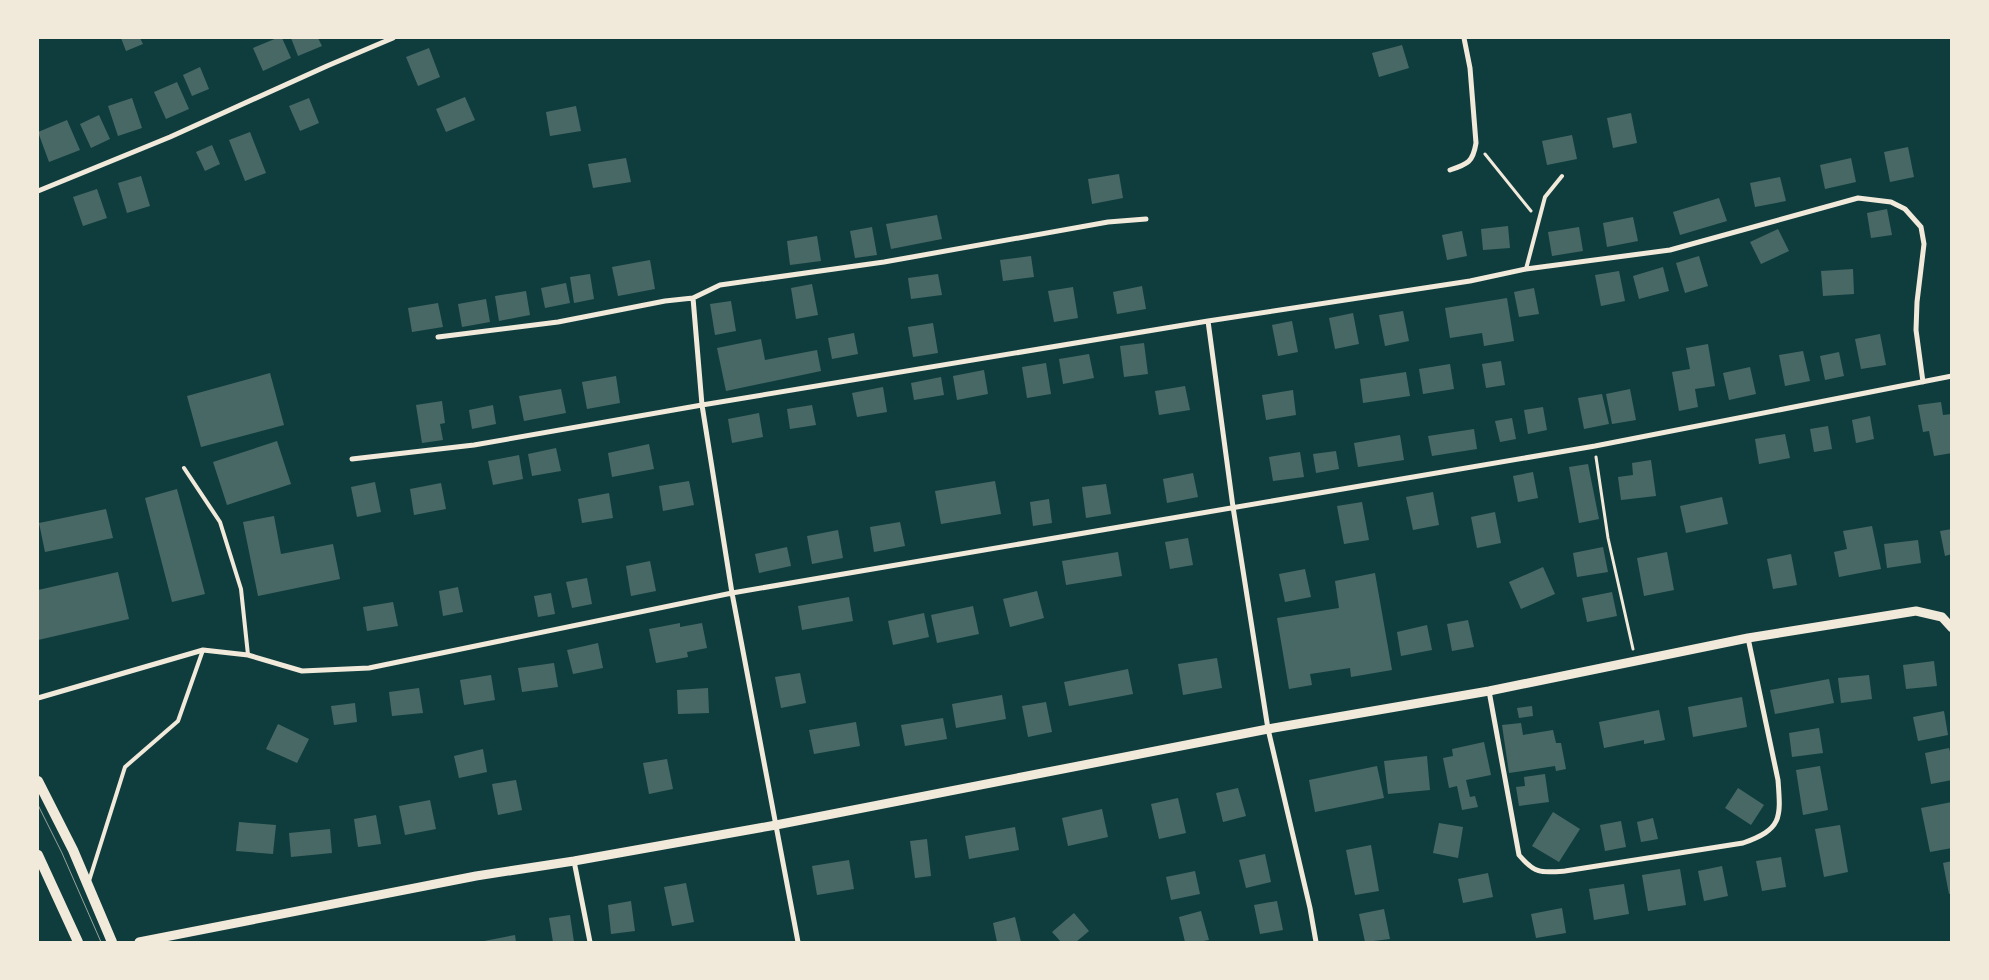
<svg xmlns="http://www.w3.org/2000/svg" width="1989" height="980" viewBox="0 0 1989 980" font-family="Spectral,serif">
<rect width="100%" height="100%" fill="#0f3d3e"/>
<!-- building -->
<path fill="#486865" d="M121 38H140L143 44 126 51Z
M277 38H282L291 58 263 71 253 48Z
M291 38H318L322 46 298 56Z
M1402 45 1409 68 1379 77 1372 53Z
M429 48 440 77 418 86 406 57Z
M200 67 209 89 192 96 183 75Z
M177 82 189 109 166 119 154 92Z
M465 97 475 120 446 132 436 109Z
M132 98 142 128 118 136 108 106Z
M309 98 319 123 300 131 289 106Z
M576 106 581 131 550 136 546 112Z
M1631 113 1637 143 1613 148 1607 118Z
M99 115 110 139 91 148 80 124Z
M67 120 80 150 49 162 38 132Z
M250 132 266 173 245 181 229 140Z
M1572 135 1577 159 1547 165 1542 141Z
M212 145 220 164 205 171 196 152Z
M1908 147 1914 177 1890 182 1884 152Z
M626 158 631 182 593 188 588 164Z
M1851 158 1856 182 1825 189 1820 165Z
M1119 174 1123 198 1092 204 1088 179Z
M141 176 150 206 127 213 118 183Z
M1780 177 1786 201 1755 207 1750 183Z
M97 189 107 218 83 226 73 197Z
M1719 198 1727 221 1680 235 1673 212Z
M1887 209 1892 235 1871 238 1867 213Z
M937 215 942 239 891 249 886 224Z
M1633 217 1638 241 1607 247 1603 223Z
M1508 226 1510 248 1483 250 1481 229Z
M872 227 877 255 855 258 850 231Z
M1579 227 1583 251 1552 256 1548 232Z
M1778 229 1789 251 1761 264 1750 242Z
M1462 231 1467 256 1447 260 1442 235Z
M817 236 821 261 790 265 787 241Z
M1031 256 1034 277 1003 281 1000 260Z
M1699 256 1708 286 1685 293 1676 263Z
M650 260 655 289 618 296 612 267Z
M1663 267 1669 291 1639 299 1633 276Z
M1853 269 1854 294 1823 296 1821 271Z
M1619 271 1625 301 1601 306 1595 275Z
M590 274 594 299 574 303 570 277Z
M938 274 942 295 911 299 908 278Z
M566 283 570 303 545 308 541 288Z
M812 284 818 315 796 319 791 288Z
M1142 286 1146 309 1117 314 1113 292Z
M1073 287 1078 318 1054 322 1048 291Z
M1534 288 1539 314 1519 317 1514 292Z
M526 291 530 315 499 321 495 296Z
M1507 298 1514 341 1484 346 1482 333 1450 338 1445 308Z
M486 299 490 322 462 327 458 304Z
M731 301 736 331 715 335 710 304Z
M438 303 443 327 412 332 408 308Z
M1403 311 1409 341 1385 346 1379 315Z
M1353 313 1359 344 1335 349 1329 318Z
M1292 321 1298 352 1278 356 1272 325Z
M933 323 938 353 913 357 908 327Z
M854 333 858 354 832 359 828 338Z
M1880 334 1886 365 1861 369 1855 339Z
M761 339 765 360 817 350 821 371 726 391 717 348Z
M1144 343 1148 374 1124 377 1120 346Z
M1708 344 1715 386 1695 389 1698 407 1679 411 1672 372 1690 369 1686 348Z
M1803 351 1810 381 1785 386 1779 355Z
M1839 352 1844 376 1825 380 1820 356Z
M1089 354 1094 378 1063 384 1059 359Z
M1501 361 1505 385 1486 388 1482 364Z
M1046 363 1051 394 1027 398 1022 367Z
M1450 364 1454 389 1423 394 1419 369Z
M1750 367 1756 394 1729 400 1723 373Z
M984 370 988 394 957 400 953 376Z
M1406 372 1410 396 1363 403 1360 379Z
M270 373 284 425 201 447 187 396Z
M616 376 620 403 587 409 582 382Z
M941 377 944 395 914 400 911 383Z
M1185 386 1190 410 1159 415 1155 391Z
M883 387 887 412 857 417 852 393Z
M561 389 566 413 524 421 519 396Z
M1630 389 1636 420 1612 424 1606 394Z
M1293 390 1296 415 1266 420 1262 395Z
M1602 394 1609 424 1584 429 1578 398Z
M442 401 445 423 440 424 443 440 422 443 416 405Z
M1941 402 1943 415 1952 414V453L1934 456 1929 431 1923 432 1918 405Z
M493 405 496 424 472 429 469 410Z
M812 405 816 425 790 429 787 409Z
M1543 407 1547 430 1528 434 1524 410Z
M759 413 763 437 732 443 728 419Z
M1870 416 1874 439 1856 443 1852 420Z
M1512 418 1516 439 1500 442 1495 421Z
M1828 426 1832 449 1814 452 1810 429Z
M1474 429 1477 449 1432 456 1428 436Z
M1785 434 1790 458 1759 464 1755 439Z
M1400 435 1404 460 1358 467 1354 443Z
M277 441 291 484 227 505 213 462Z
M649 444 654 469 612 477 608 453Z
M556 448 561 471 532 476 528 454Z
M1336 451 1339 469 1316 473 1313 454Z
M1300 452 1304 477 1273 481 1269 457Z
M519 455 523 479 493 485 488 461Z
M1651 460 1656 496 1621 500 1618 477 1633 475 1632 463Z
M1588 464 1599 519 1579 523 1569 467Z
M1533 472 1538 498 1518 502 1513 476Z
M1193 473 1198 497 1167 503 1163 479Z
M689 481 694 505 663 511 659 486Z
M995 481 1001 514 941 524 935 491Z
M375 482 381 512 357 517 351 487Z
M441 483 446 509 414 515 410 489Z
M1106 484 1111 514 1086 518 1082 487Z
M177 489 205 594 172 602 145 498Z
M1433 492 1439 525 1413 530 1406 497Z
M609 493 613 518 582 523 578 499Z
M1722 497 1728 524 1686 533 1680 506Z
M1049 499 1052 523 1033 526 1030 502Z
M1362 502 1369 540 1344 544 1337 506Z
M106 509 113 538 45 552 39 523Z
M1495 512 1501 543 1477 548 1471 517Z
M274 516 281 554 333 544 340 579 258 596 243 522Z
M900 522 905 546 874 552 870 527Z
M1872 526 1881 569 1839 577 1834 552 1847 549 1843 531Z
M1952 529V554L1945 556 1940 531Z
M838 530 843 558 812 564 807 536Z
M1188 538 1193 565 1170 569 1165 542Z
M1918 540 1921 563 1887 568 1884 544Z
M787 547 791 566 759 573 755 554Z
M1603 547 1608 572 1577 577 1573 553Z
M1118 552 1122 576 1066 585 1062 561Z
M1667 552 1674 590 1644 596 1637 558Z
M1791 554 1797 585 1773 589 1767 559Z
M650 561 656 591 631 596 626 566Z
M1543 567 1555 594 1521 609 1509 582Z
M1305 569 1311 597 1285 602 1279 574Z
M118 572 129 619 38 640V590Z
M1375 573 1392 670 1351 677 1350 668 1310 674 1312 685 1289 689 1277 618 1339 608 1335 581Z
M587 578 592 604 572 608 566 582Z
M458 587 463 612 443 616 439 591Z
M1037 591 1044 618 1010 627 1003 599Z
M1612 592 1617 616 1587 622 1582 598Z
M551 593 555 614 538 617 534 596Z
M849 597 853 621 802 630 798 606Z
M393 602 398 626 367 631 363 607Z
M973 606 979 634 937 643 931 615Z
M924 613 929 637 893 645 888 621Z
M1468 620 1474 647 1452 651 1447 624Z
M680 623V627L702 623 707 648 687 652 688 657 656 663 649 629Z
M1427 625 1432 650 1401 656 1397 632Z
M598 643 603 668 573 674 567 650Z
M1217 658 1222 688 1183 695 1178 664Z
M1934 661 1937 686 1906 689 1903 665Z
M554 663 558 687 522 692 518 668Z
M1128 669 1133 694 1069 706 1064 682Z
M800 673 806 703 781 708 775 677Z
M491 675 495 700 464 705 460 680Z
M1869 675 1872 699 1841 703 1838 678Z
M1829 679 1834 703 1775 714 1770 690Z
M419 688 423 713 392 716 389 692Z
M708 688 709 713 678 714 677 690Z
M1002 695 1006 719 956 728 952 704Z
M1742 697 1747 727 1693 737 1688 707Z
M1046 702 1052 732 1028 737 1022 706Z
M355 703 357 722 334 725 331 706Z
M1532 706 1533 716 1519 718 1517 708Z
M1659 710 1665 740 1644 744V740L1604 748 1599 722Z
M1944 711 1948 735 1918 741 1913 717Z
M943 718 947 739 905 746 901 725Z
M856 722 860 746 814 754 809 730Z
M1521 723 1523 735 1553 730 1556 743H1561L1566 769 1556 771 1555 766 1509 773 1502 725Z
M278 724 309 739 297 763 266 749Z
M1819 728 1823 753 1792 757 1789 733Z
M1484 742 1491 775 1466 780 1470 797 1475 796 1478 807 1462 810 1457 786 1449 788 1443 758 1453 756 1452 749Z
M1949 748 1952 759V780L1931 784 1925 753Z
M483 749 487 772 459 778 454 756Z
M1427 756 1430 790 1388 794 1384 761Z
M667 759 673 789 649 794 643 763Z
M1377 766 1384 798 1315 812 1309 780Z
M1820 766 1828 810 1803 815 1796 770Z
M1545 774 1549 802 1519 806 1516 787 1525 786 1524 777Z
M516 780 522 810 498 815 492 784Z
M1238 788 1246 816 1223 822 1216 793Z
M1738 788 1764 805 1751 825 1725 808Z
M1178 798 1186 833 1159 839 1151 804Z
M430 800 436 829 405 835 399 806Z
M1952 802V848L1930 852 1921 808Z
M1102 809 1108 837 1068 846 1062 818Z
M1553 812 1580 829 1559 862 1532 846Z
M376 815 381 844 358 847 354 819Z
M1653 818 1658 839 1641 842 1637 822Z
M1621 821 1626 847 1605 851 1600 825Z
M239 822 276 825 273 854 236 851Z
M1439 823 1463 827 1458 858 1433 853Z
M1840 825 1848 872 1824 877 1815 829Z
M1015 827 1019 850 969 859 965 836Z
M330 829 332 853 291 857 289 833Z
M927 839 931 876 915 878 910 841Z
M1371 845 1379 891 1355 895 1346 850Z
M1265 854 1271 882 1246 888 1239 860Z
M1781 857 1786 887 1762 891 1756 861Z
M849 860 854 889 817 895 812 866Z
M1952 861V893L1949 894 1943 863Z
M1722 866 1728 896 1704 901 1698 871Z
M1680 869 1686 905 1648 911 1642 875Z
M1195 871 1200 894 1171 900 1166 877Z
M1488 873 1493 897 1463 903 1458 879Z
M686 883 694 922 672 926 664 887Z
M1624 884 1629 914 1594 920 1589 889Z
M631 901 635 931 611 934 608 905Z
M1277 901 1283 930 1260 934 1254 905Z
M1562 908 1566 933 1536 938 1531 914Z
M1384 909 1390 939 1365 942 1359 914Z
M1201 911 1209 940 1198 942H1185L1179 917Z
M1074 913 1089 931 1076 942H1061L1052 932Z
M570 915 574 942H553L549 918Z
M1015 917 1021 942H997L993 923Z
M515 935 516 942H479Z"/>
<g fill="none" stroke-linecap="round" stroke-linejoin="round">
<!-- path -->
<path stroke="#f1e9da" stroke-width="3" d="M1485 154 1531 211
M1596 457 1608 538 1633 649"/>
<!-- service -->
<path stroke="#f1e9da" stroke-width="4" d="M1526 269 1545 197 1562 176
M184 468 220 522 241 589 248 655
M89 881 125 767 178 721 203 650"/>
<!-- minor -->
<path stroke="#f1e9da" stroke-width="5" d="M1450 170C1468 164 1473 162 1476 143L1470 68 1464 38
M38 191 170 137 327 66 393 38
M693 298 702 405 732 593 798 942
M1208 321 1233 507 1268 729 1310 908 1316 942
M438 337 558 322 665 301 693 298 720 285 884 262 1108 222 1146 219
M352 459 474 445 702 405 1208 321 1470 281 1526 269 1670 250 1858 198 1891 202 1905 209 1921 227 1924 244 1917 302 1916 330 1923 382
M1489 691 1519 855C1535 874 1541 873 1565 871L1743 843C1782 829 1781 819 1778 780L1748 638
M38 698 203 650 248 655 302 671 369 668 732 593 1595 446 1952 376
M574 861 590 942"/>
<!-- tertiary -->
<path stroke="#f1e9da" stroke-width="9" d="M139 942 476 876 574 861 776 825 1268 729 1489 691 1748 638 1916 611 1942 617 1952 628"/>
<!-- secondary -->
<path stroke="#f1e9da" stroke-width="10" d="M38 781 73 850 112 942
M38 855 78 942"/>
<!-- tram -->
<path stroke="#97a49c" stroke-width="1" d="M38 805 62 853 101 942"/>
</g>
<!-- border -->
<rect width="1989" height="980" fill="none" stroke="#f1e9da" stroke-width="78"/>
</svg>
